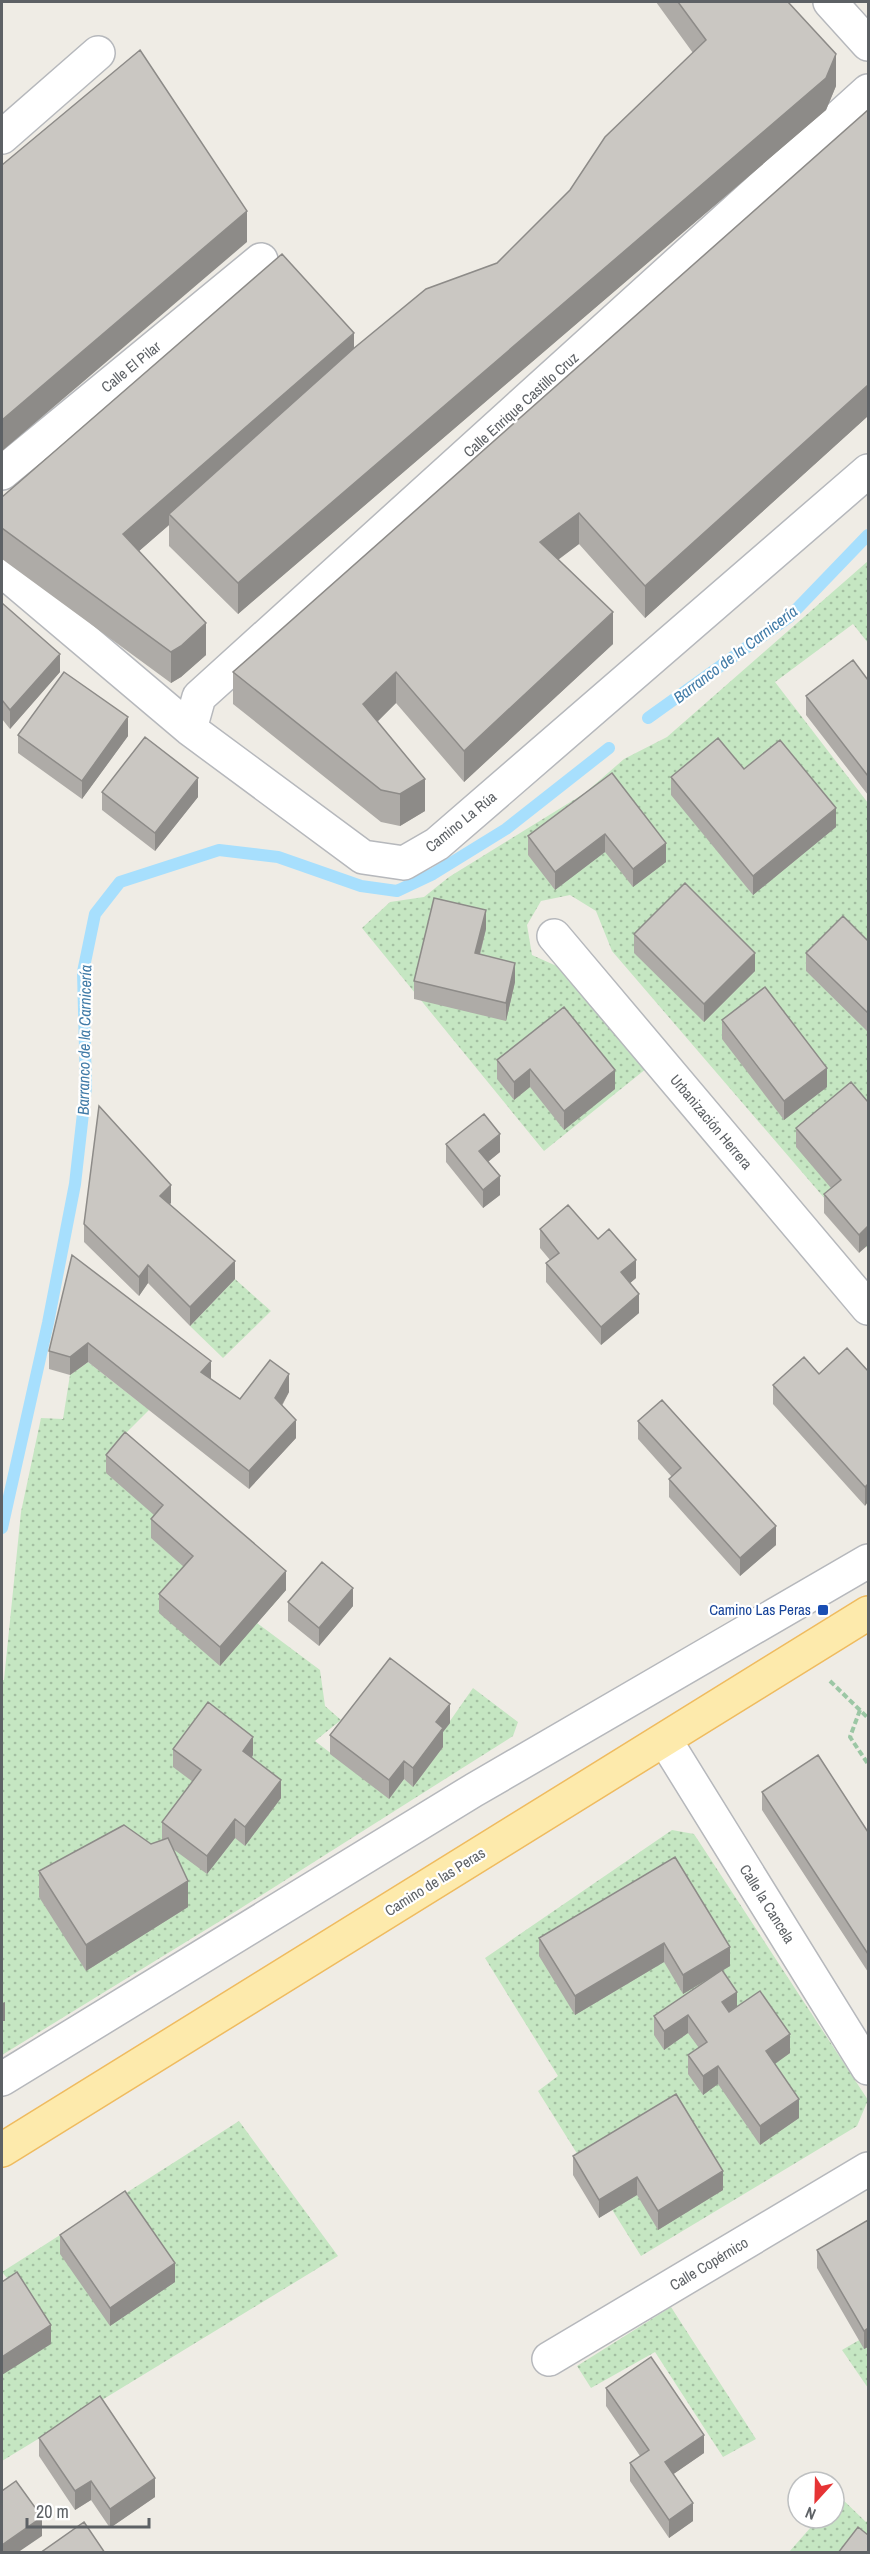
<svg xmlns="http://www.w3.org/2000/svg" width="870" height="2554" viewBox="0 0 870 2554" font-family="'Archivo Narrow',sans-serif">
<defs>
<pattern id="grass-dots" width="8" height="8" patternUnits="userSpaceOnUse" patternTransform="scale(1.5)"><rect width="8" height="8" fill="#c5e6c2"/><path d="M2 2h.1M6 6h.1" fill="none" stroke="#a3bea1" stroke-width="1.8" stroke-linecap="round"/></pattern>
</defs>
<rect width="100%" height="100%" fill="#efece5"/>
<!-- grass -->
<path fill="url(#grass-dots)" d="M868 561V643L853 624 775 682 868 803V1249L612 951 596 911 570 895 541 901 527 925 532 955 561 968 647 1068 544 1151 362 928 390 902 424 897 449 877 585 793 624 759 667 737Z
M235 1279 271 1311 223 1358 190 1326Z
M88 1362 149 1410 110 1449 126 1451 286 1590 257 1623 320 1670 325 1706 341 1720 315 1741 389 1798 404 1779 413 1786 443 1747 436 1741 473 1688 518 1722 513 1736 238 1910 2 2055V1680H4L21 1512 41 1418 63 1419 70 1375Z
M672 1830 694 1834 868 2100 857 2126 641 2256 538 2091 558 2076 485 1958Z
M239 2121 338 2256 2 2461V2375L17 2290 2 2272Z
M671 2307 756 2439 723 2457 655 2352 591 2388 577 2366Z
M868 2335V2388L842 2350Z
M839 2496 866 2522 868 2520V2552H789L819 2518H834V2501Z"/>
<g fill="none" stroke-linecap="round" stroke-linejoin="round">
<!-- stream -->
<path stroke="#a7dffd" stroke-width="12" d="M648 718 789 617 868 535
M2 1528 48 1323 75 1184 86 1087 83 972 95 914 120 882 219 850 278 857 361 886 397 891 433 874 506 829 609 748"/>
<!-- minor casing -->
<g stroke="#b6b8bc" stroke-width="36">
<path id="minor" d="M830 2 868 44
M2 137 98 53
M2 473 261 260
M2 570 190 729 363 857 404 863 437 844 868 471
M190 729 199 697 868 91
M554 936 868 1308
M665 1740 868 2068
M2 2079 474 1790 868 1561
M549 2359 868 2169"/>
</g>
<!-- major casing -->
<g stroke="#efbb5f" stroke-width="36">
<path id="major" d="M2 2150 868 1613"/>
</g>
<!-- path -->
<path stroke="#9cc7a5" stroke-width="4" stroke-dasharray="6 3" stroke-linecap="butt" d="M830 1681 868 1718
M860 1710 850 1737 868 1764"/>
<!-- minor -->
<use href="#minor" stroke="#fff" stroke-width="33"/>
<!-- major -->
<use href="#major" stroke="#fdeaac" stroke-width="33"/>
</g>
<!-- wall -->
<path fill="#aeaba7" d="M656 2H788L836 86 826 110 238 614 169 546V525L139 551 206 655 181 677 171 683 2 559V496L354 348 497 263 570 190 693 53Z
M868 110V416L645 618 579 544 558 560 613 644 464 782 396 703 377 722 425 811 400 826 381 822 233 704V672Z
M2 603 60 672 10 729 2 719Z
M868 680V795L806 715V696Z
M18 735 128 736 82 799 18 753Z
M744 769 836 827 753 895 671 795V777Z
M612 773 666 862 633 887 605 852 555 890 528 855V836Z
M102 792 198 797 155 851 102 810Z
M486 929 480 955 515 982 506 1021 414 999V981Z
M634 934 755 971 704 1022 634 953Z
M868 941V1032L806 971V953Z
M722 1020 827 1087 784 1120 722 1039Z
M497 1060 615 1089 564 1130 530 1087 514 1100 497 1079Z
M868 1102 859 1253 824 1213V1194L831 1188 796 1147V1128Z
M446 1144 500 1152 488 1162 500 1195 483 1208 446 1162Z
M171 1203 169 1204 235 1279 190 1326 148 1283 139 1296 84 1242V1224Z
M540 1229 598 1239 636 1278 630 1283 639 1313 601 1345 546 1282V1263L550 1260 540 1248Z
M72 1255 211 1379 240 1399 289 1392 282 1406 296 1438 249 1489 88 1362 70 1375 49 1369V1351Z
M868 1371 865 1506 773 1404V1385L819 1374Z
M638 1421 776 1545 740 1576 669 1497V1479L672 1477 638 1439Z
M106 1455 286 1590 220 1666 159 1613V1594L184 1567 151 1538V1519L154 1515 106 1473Z
M288 1602 353 1606 319 1646 288 1621Z
M450 1723 443 1732V1747L413 1787 404 1779 389 1799 330 1754V1735Z
M173 1749 253 1755 252 1758 281 1798 245 1846 235 1838 207 1874 173 1849 188 1907 86 1971 39 1897V1871L151 1844 162 1840V1822L193 1782 173 1767Z
M762 1792 868 1832V1972L762 1810Z
M675 1857 730 1966 722 1971 737 2007 790 2053 775 2064 799 2118 760 2145 718 2084 703 2095 688 2074V2055L699 2048 688 2033 664 2050 654 2035V2016L716 1974 683 1994 664 1962 575 2015 539 1956V1938Z
M573 2156 723 2190 658 2230 637 2195 599 2218 573 2175Z
M868 2220V2347L864 2349 817 2268V2250Z
M60 2235 175 2282 110 2326 60 2254Z
M606 2388 704 2453 673 2474 693 2521 669 2538 630 2481V2463L640 2456 606 2406Z
M39 2438 155 2497 110 2528 91 2500 75 2510 39 2456Z"/>
<!-- shaded-wall -->
<path fill="#8d8b88" d="M836 54V86L826 110 238 614V583Z
M247 211V242L2 451V420Z
M354 333V364L169 514V525L123 565V534Z
M868 385V416L645 618V586Z
M579 513V544L540 573V542Z
M613 612V644L464 782V751Z
M206 623V655L181 677 171 683V652Z
M60 654V672L10 729V710Z
M396 672V703L363 736V704Z
M128 717V736L82 799V781Z
M198 778V797L155 851V833Z
M425 779V811L400 826V794Z
M836 808V827L753 895V876Z
M605 834V852L555 890V872Z
M666 843V862L633 887V869Z
M486 910V929L475 972V953Z
M755 953V971L704 1022V1004Z
M515 963V982L506 1021V1003Z
M827 1068V1087L784 1120V1101Z
M530 1069V1087L514 1100V1082Z
M615 1070V1089L564 1130V1111Z
M500 1134V1152L479 1169V1151Z
M500 1176V1195L483 1208V1190Z
M171 1185V1203L160 1215V1196Z
M868 1226V1245L859 1253V1235Z
M636 1260V1278L621 1291V1272Z
M235 1261V1279L190 1326V1307Z
M148 1265V1283L139 1296V1277Z
M639 1294V1313L601 1345V1327Z
M88 1343V1362L70 1375V1357Z
M211 1361V1379L201 1372Z
M289 1374V1392L275 1417V1398Z
M296 1420V1438L249 1489V1471Z
M868 1484V1502L865 1506V1487Z
M776 1526V1545L740 1576V1558Z
M286 1571V1590L220 1666V1647Z
M353 1588V1606L319 1646V1628Z
M450 1704V1723L443 1732V1747L413 1787V1768L436 1722Z
M253 1737V1755L243 1769V1751Z
M404 1761V1779L389 1799V1780Z
M281 1780V1798L245 1846V1827Z
M235 1819V1838L207 1874V1856Z
M188 1881V1907L86 1971V1945Z
M664 1943V1962L575 2015V1996Z
M730 1947V1966L683 1994V1975Z
M737 1992V2010L722 2020V2002Z
M5 2002V2021H3V2040H2V2003Z
M688 2015V2033L664 2050V2031Z
M790 2034V2053L766 2070V2051Z
M718 2066V2084L703 2095V2076Z
M799 2099V2118L760 2145V2126Z
M723 2171V2190L658 2230V2211Z
M637 2177V2195L599 2218V2200Z
M175 2263V2282L110 2326V2308Z
M51 2325V2344L2 2375V2357Z
M868 2328V2347L864 2349V2331Z
M704 2435V2453L665 2480V2462Z
M155 2478V2497L110 2528V2509Z
M91 2481V2500L75 2510V2491Z
M693 2503V2521L669 2538V2520Z
M42 2517V2536L17 2553H2V2545Z"/>
<!-- building -->
<path fill="#cac7c2" stroke="#8d8b88" stroke-width="1.5" d="M678 2H788L836 54 826 78 238 583 169 514 353 349 426 289 497 263 570 190 605 137 706 40Z
M140 50 247 211 2 420V165Z
M868 110V385L645 586 579 513 540 542 613 612 464 751 396 672 363 704 425 779 400 794 381 790 233 672Z
M282 254 354 333 123 534 206 623 181 646 171 652 2 528V497Z
M2 603 60 654 10 710 2 700Z
M853 660 868 680V776L806 696Z
M64 672 128 717 82 781 18 735Z
M145 737 198 778 155 833 102 792Z
M718 738 744 769 780 740 836 808 753 876 671 777Z
M612 773 666 843 633 869 605 834 555 872 528 836Z
M685 883 755 953 704 1004 634 934Z
M434 898 486 910 475 953 515 963 506 1003 414 981Z
M843 916 868 941V1013L806 953Z
M765 987 827 1068 784 1101 722 1020Z
M564 1007 615 1070 564 1111 530 1069 514 1082 497 1060Z
M851 1082 868 1102V1226L859 1235 824 1194 841 1180 796 1128Z
M99 1106 171 1185 160 1196 235 1261 190 1307 148 1265 139 1277 84 1224Z
M484 1114 500 1134 479 1151 500 1176 483 1190 446 1144Z
M568 1205 598 1239 609 1229 636 1260 621 1272 639 1294 601 1327 546 1263 559 1253 540 1229Z
M72 1255 211 1361 201 1372 240 1399 270 1360 289 1374 275 1398 296 1420 249 1471 88 1343 70 1357 49 1351Z
M847 1348 868 1371V1484L865 1487 773 1385 804 1357 819 1374Z
M662 1400 776 1526 740 1558 669 1479 681 1468 638 1421Z
M125 1432 286 1571 220 1647 159 1594 193 1556 151 1519 163 1505 106 1455Z
M322 1562 353 1588 319 1628 288 1602Z
M390 1658 450 1704 436 1722 443 1728 413 1768 404 1761 389 1780 330 1735Z
M208 1702 253 1737 243 1751 281 1780 245 1827 235 1819 207 1856 162 1822 201 1770 173 1749Z
M818 1755 868 1832V1954L762 1792Z
M124 1825 151 1844 168 1838 188 1881 86 1945 39 1871Z
M675 1857 730 1947 683 1975 664 1943 575 1996 539 1938Z
M722 1970 737 1992 722 2002 729 2012 760 1991 790 2034 766 2051 799 2099 760 2126 718 2066 703 2076 688 2055 707 2042 688 2015 664 2031 654 2016Z
M676 2094 723 2171 658 2211 637 2177 599 2200 573 2156Z
M125 2191 175 2263 110 2308 60 2235Z
M868 2220V2328L864 2331 817 2250Z
M17 2272 51 2325 2 2357V2282Z
M651 2357 704 2435 665 2462 693 2503 669 2520 630 2463 649 2450 606 2388Z
M100 2396 155 2478 110 2509 91 2481 75 2491 39 2438Z
M16 2481 42 2517 2 2545V2491Z
M84 2522 105 2553H40Z
M858 2527 868 2535V2553H838Z"/>
<!-- markers -->
<rect fill="#1a4fb4" stroke="#fff" stroke-width="2" x="817" y="1604" width="12" height="12" rx="3"/>
<g text-anchor="middle" stroke-width="4.5" stroke-linejoin="round" paint-order="stroke">
<!-- street labels -->
<g font-size="15" fill="#5d6165" stroke="#fff">
<text transform="translate(131 367) rotate(-39)" y="5">Calle El Pilar</text>
<text transform="translate(521 405) rotate(-42)" y="5">Calle Enrique Castillo Cruz</text>
<text transform="translate(461 822) rotate(-39)" y="5">Camino La Rúa</text>
<text transform="translate(711 1122) rotate(50)" y="5">Urbanización Herrera</text>
<text transform="translate(435 1882) rotate(-32)" y="5">Camino de las Peras</text>
<text transform="translate(767 1904) rotate(58)" y="5">Calle la Cancela</text>
<text transform="translate(709 2264) rotate(-31)" y="5">Calle Copérnico</text>
</g>
<!-- transit labels -->
<g font-size="15" fill="#164399" stroke="#fff" text-anchor="end">
<text x="811" y="1615">Camino Las Peras</text>
</g>
<!-- water labels -->
<g font-size="16" font-style="italic" fill="#417ba7" stroke="#fff">
<text transform="translate(735 654) rotate(-37)" y="6">Barranco de la Carnicería</text>
<text transform="translate(84 1040) rotate(-89)" y="6">Barranco de la Carnicería</text>
</g>
</g>
<!-- border -->
<rect width="870" height="2554" fill="none" stroke="#5d6165" stroke-width="6"/>
<!-- north arrow -->
<g transform="translate(816 2500) rotate(202)"><circle r="28" fill="#ffffff" stroke="#bec0c1" stroke-width="1.5"/>
<path d="M0-4.5L10 22L0 15L-10 22Z" fill="#e63435"/>
<text y="-9" font-size="16" font-weight="bold" text-anchor="middle" fill="#5d6165">N</text>
</g>
<!-- scale -->
<path d="M27 2518v9h122v-9" fill="none" stroke="#5d6165" stroke-width="3"/>
<text x="36" y="2518" font-size="18" fill="#5d6165" stroke="#ffffff" stroke-width="4.5" paint-order="stroke">20 m</text>
</svg>
